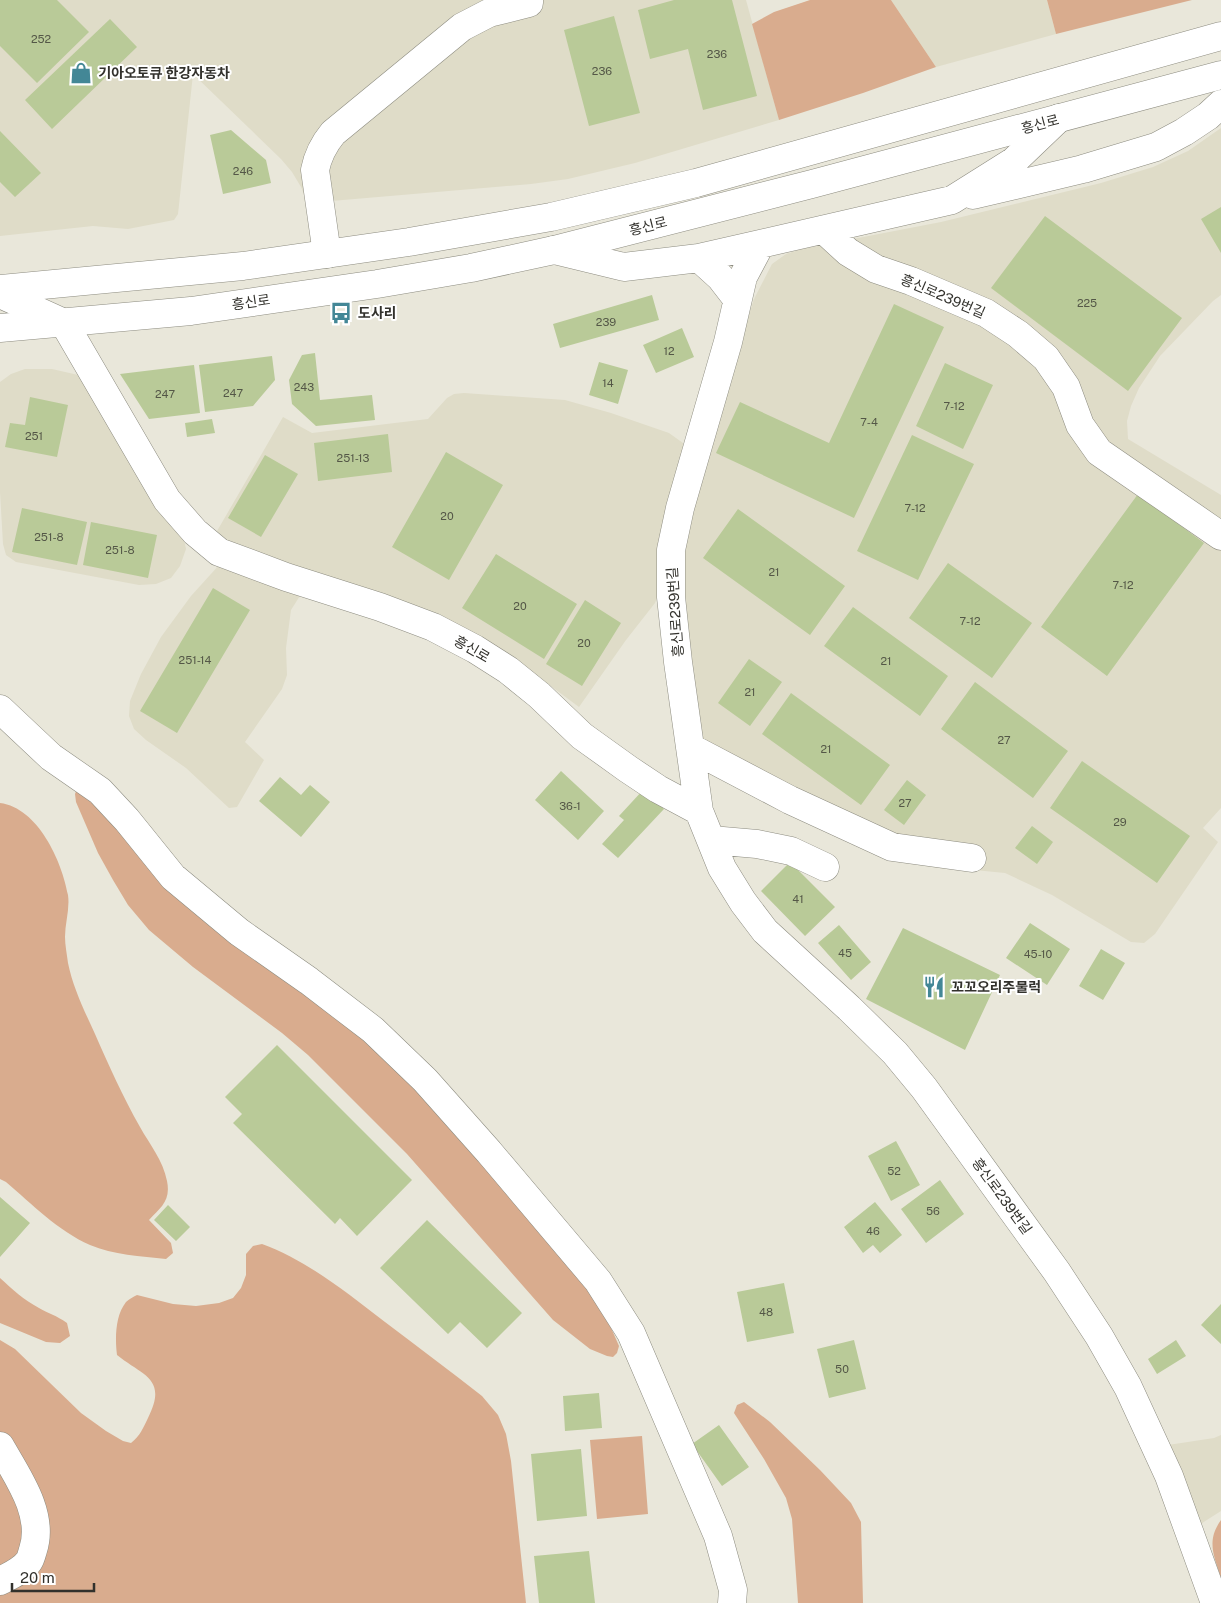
<svg xmlns="http://www.w3.org/2000/svg" width="1221" height="1603" viewBox="0 0 1221 1603" font-family="'Public Sans','Noto Sans KR',sans-serif">
<rect width="100%" height="100%" fill="#e9e7da"/>
<!-- built -->
<path fill="#dfdcc8" d="M0 0H746L779 120 635 163 568 179 531 184 308 203 301 187 292 172 281 159 193 74 178 214 174 220 128 229 93 226 0 236Z
M891 0H1047L1056 34 936 67Z
M1221 128V295L1213 301 1160 356 1139 388 1131 406 1127 421 1128 439 1221 495V808L1203 828 1218 842 1155 934 1144 943 1131 942 1052 895 1005 873 964 869 933 867 905 861 706 768 686 649 680 564 708 440 754 299 772 264 786 254 801 249 941 222 1101 183 1153 167 1188 151Z
M25 369H52L87 377 183 534 186 549 180 566 171 578 156 584 139 585 16 562 6 555 3 544 0 492V382L11 374Z
M464 393 565 400 611 413 669 433 683 443V449L659 592 655 603 626 640 579 707 532 672 213 538 283 417 312 433 428 419 447 398 454 394Z
M220 564 303 591 291 610 286 648 287 675 282 689 245 742 264 760 237 807 229 808 186 768 146 740 134 729 129 716 130 701 141 674 161 637 191 596Z
M1221 1435V1511L1199 1525 1168 1445 1214 1438Z"/>
<!-- green -->
<path fill="#d9ac8e" d="M810 0H891L936 67 863 93 779 120 752 24 774 12Z
M1047 0H1192L1056 34Z
M77 789 380 1047 554 1242 605 1314 619 1346 617 1353 613 1357 607 1356 590 1349 553 1320 407 1154 308 1055 282 1033 193 967 149 930 128 905 113 880 98 853 76 802 75 794Z
M0 803C38 808 62 861 68 895 70 909 65 923 65 937 65 945 67 955 68 963 73 988 85 1012 95 1034 109 1066 123 1097 140 1127 150 1145 163 1160 167 1181 171 1201 161 1207 149 1220L171 1243 173 1253 166 1259C141 1256 113 1255 90 1245 58 1231 32 1204 6 1182L0 1179Z
M262 1244C308 1261 346 1292 385 1322 417 1346 450 1371 482 1396L498 1415 506 1434 511 1461 526 1603H0V1340L15 1349 81 1413 106 1431 123 1441 131 1443C140 1436 143 1428 148 1418 168 1378 143 1376 117 1355 115 1339 115 1316 126 1302 129 1299 133 1297 137 1295L173 1304 196 1306 219 1303 233 1298 241 1288 246 1275V1254L253 1246Z
M0 1278C12 1289 24 1300 39 1308 49 1314 56 1315 67 1323L70 1336 60 1343 46 1342 0 1323Z
M744 1402 770 1422 820 1470 851 1503 861 1522 863 1603H798L792 1519 786 1498 764 1459 734 1413 737 1405Z
M642 1436 648 1514 597 1519 590 1440Z
M1221 1520V1578C1214 1556 1206 1541 1221 1520Z"/>
<!-- building -->
<path fill="#b9ca98" d="M0 0H57L89 32 37 83 0 46Z
M674 0H732L757 96 703 110 688 49 650 59 638 10Z
M614 16 640 113 589 126 564 30Z
M110 19 137 47 52 129 25 100Z
M231 130 266 160 271 183 223 194 210 135Z
M0 131 41 173 15 197 0 182Z
M1221 207V253L1201 219Z
M1045 216 1182 318 1128 391 991 288Z
M652 295 659 320 560 348 553 324Z
M894 304 944 327 854 518 716 453 740 402 829 443Z
M682 328 694 357 656 373 643 345Z
M315 353 320 400 372 395 375 420 316 426 292 404 289 380 302 355Z
M272 356 275 380 253 406 205 412 199 365Z
M599 362 628 370 618 404 589 395Z
M945 363 993 385 963 449 916 426Z
M194 365 200 413 149 419 120 374Z
M30 397 68 405 57 457 5 447 10 423 25 425Z
M212 419 215 433 187 437 185 423Z
M388 434 392 472 318 481 314 443Z
M912 435 974 464 918 580 857 551Z
M446 452 503 485 449 580 392 547Z
M265 455 298 474 261 537 228 518Z
M1138 494 1204 543 1107 676 1041 627Z
M22 508 87 522 77 565 12 552Z
M738 509 845 586 810 635 703 558Z
M91 522 157 535 148 578 83 565Z
M496 554 577 604 544 659 462 608Z
M948 563 1032 623 992 678 909 618Z
M213 588 250 610 177 733 140 711Z
M585 600 621 623 582 686 546 664Z
M853 607 948 676 920 716 824 646Z
M749 659 782 682 750 726 718 703Z
M975 682 1068 751 1033 798 941 729Z
M791 693 890 765 861 805 762 734Z
M1082 761 1190 836 1157 883 1050 808Z
M561 771 604 811 578 840 535 800Z
M280 777 301 795 310 785 330 802 301 837 259 801Z
M907 780 926 795 904 825 884 810Z
M643 790 664 809 618 858 602 844 624 820 619 816Z
M1032 826 1053 842 1037 864 1015 848Z
M790 862 835 907 805 936 761 891Z
M1030 923 1070 949 1047 985 1006 958Z
M839 925 871 962 851 980 818 943Z
M903 928 1000 975 965 1050 866 999Z
M1101 949 1125 963 1103 1000 1079 986Z
M277 1045 412 1180 357 1236 340 1218 335 1224 233 1123 242 1114 225 1097Z
M896 1141 920 1185 891 1201 868 1156Z
M940 1180 964 1214 926 1243 901 1209Z
M0 1197 30 1223 0 1257Z
M875 1202 902 1235 880 1253 873 1245 863 1253 844 1227Z
M168 1205 190 1227 176 1241 154 1220Z
M427 1220 522 1313 487 1348 460 1322 448 1334 380 1268Z
M784 1283 794 1333 747 1342 737 1292Z
M1221 1304V1344L1201 1325Z
M854 1340 866 1389 829 1398 817 1349Z
M1176 1340 1186 1356 1157 1374 1148 1359Z
M599 1393 602 1428 565 1431 563 1396Z
M719 1425 749 1467 722 1486 692 1444Z
M581 1449 587 1516 537 1521 531 1454Z
M589 1551 595 1603H539L534 1556Z"/>
<g fill="none" stroke-linecap="round" stroke-linejoin="round">
<!-- minor casing -->
<g stroke="#8d8c80" stroke-width="29">
<path id="minor" d="M973 195 1083 169 1156 147 1184 132 1208 116 1221 104
M824 230 848 252 876 269 911 281 986 313 1018 334 1046 358 1066 387 1080 425 1099 452 1221 536
M760 245 743 277 728 342 680 508 671 550V597L678 662 699 811 722 868 743 902 765 931 849 1008 895 1053 924 1088 1057 1272 1099 1336 1128 1387 1169 1476 1215 1603
M554 250 624 267 699 258 952 200 1014 161 1059 118
M327 254 315 170C318 155 323 145 333 133L462 27 489 13 529 3V0
M699 258 720 277 737 299
M0 294 64 323 167 500 195 532 219 552 286 577 380 607 433 627 475 649 508 670 539 695 582 736 628 769 658 789 699 811
M0 709 51 757 100 791 127 820 173 877 239 932 309 981 373 1030 425 1080 489 1152 598 1281 631 1333 718 1536 733 1590 732 1603
M691 748 790 800 892 847 972 858
M711 840 757 844 791 851 825 867
M0 1446C17 1476 45 1514 33 1550 32 1553 31 1558 29 1561 23 1570 10 1576 0 1581"/>
</g>
<!-- major casing -->
<g stroke="#8d8c80" stroke-width="29">
<path id="major" d="M0 289 243 266 409 242 551 217 696 183 1221 36
M0 328 191 311 377 284 471 268 554 250 812 184 1221 75"/>
</g>
<!-- minor -->
<use href="#minor" stroke="#fff" stroke-width="28"/>
<!-- major -->
<use href="#major" stroke="#fff" stroke-width="28"/>
</g>
<!-- icons -->
<defs>
<g id="shop-bare" transform="scale(1.725)"><path d="M-5-2.5h2.3a2.7 3.5 0 0 1 5.4 0H5L5.5 6h-11ZM-1.5-2.5h3a1.5 2.3 0 0 0-3 0Z" fill="#438796" stroke="#fff" stroke-width="2.5" paint-order="stroke"/></g>
<g id="bus-bare" transform="scale(1.725)"><path d="M-5-6H5V4H4V6H2V4H-2V6H-4V4H-5ZM-3.5-4V0h7V-4ZM-3.5 1.2v1.5H-2V1.2ZM2 1.2v1.5H3.5V1.2Z" fill="#438796" stroke="#fff" stroke-width="2.5" paint-order="stroke"/></g>
<g id="restaurant-bare" transform="scale(1.725)"><path d="M-5-6h1v4h1v-4h1v4h1v-4h1v5L-1.5 .5V6h-2V.5L-5-1ZM5-6V6H3V1.5H1.5Q1.5-4 5-6Z" fill="#438796" stroke="#fff" stroke-width="2.5" paint-order="stroke"/></g>
</defs>
<g fill-rule="evenodd">
<use href="#shop-bare" x="81" y="73"/>
<use href="#bus-bare" x="341" y="313"/>
<use href="#restaurant-bare" x="934" y="987"/>
</g>
<g text-anchor="middle" stroke-width="4" stroke-linejoin="round" paint-order="stroke">
<!-- number labels -->
<g font-size="11" fill="#545747">
<text x="41" y="43">252</text>
<text x="717" y="58">236</text>
<text x="602" y="75">236</text>
<text x="243" y="175">246</text>
<text x="1087" y="307">225</text>
<text x="606" y="326">239</text>
<text x="669" y="355">12</text>
<text x="608" y="387">14</text>
<text x="304" y="391">243</text>
<text x="233" y="397">247</text>
<text x="165" y="398">247</text>
<text x="954" y="410">7-12</text>
<text x="869" y="426">7-4</text>
<text x="34" y="440">251</text>
<text x="353" y="462">251-13</text>
<text x="915" y="512">7-12</text>
<text x="447" y="520">20</text>
<text x="49" y="541">251-8</text>
<text x="120" y="554">251-8</text>
<text x="774" y="576">21</text>
<text x="1123" y="589">7-12</text>
<text x="520" y="610">20</text>
<text x="970" y="625">7-12</text>
<text x="584" y="647">20</text>
<text x="195" y="664">251-14</text>
<text x="886" y="665">21</text>
<text x="750" y="696">21</text>
<text x="1004" y="744">27</text>
<text x="826" y="753">21</text>
<text x="905" y="807">27</text>
<text x="570" y="810">36-1</text>
<text x="1120" y="826">29</text>
<text x="798" y="903">41</text>
<text x="845" y="957">45</text>
<text x="1038" y="958">45-10</text>
<text x="894" y="1175">52</text>
<text x="933" y="1215">56</text>
<text x="873" y="1235">46</text>
<text x="766" y="1316">48</text>
<text x="842" y="1373">50</text>
</g>
<!-- poi labels -->
<g font-size="14" font-weight="bold" fill="#32312c" stroke="#fff" text-anchor="start">
<text x="98" y="78">기아오토큐 한강자동차</text>
<text x="358" y="318">도사리</text>
<text x="951" y="992">꼬꼬오리주물럭</text>
</g>
<!-- street labels -->
<g font-size="14" fill="#32312c" stroke="#fff">
<text transform="translate(1040 124) rotate(-15)" y="5">흥신로</text>
<text transform="translate(648 226) rotate(-14)" y="5">흥신로</text>
<text transform="translate(943 296) rotate(23)" y="5">흥신로239번길</text>
<text transform="translate(251 302) rotate(-8)" y="5">흥신로</text>
<text transform="translate(675 612) rotate(-94)" y="5">흥신로239번길</text>
<text transform="translate(472 649) rotate(30)" y="5">흥신로</text>
<text transform="translate(1002 1196) rotate(54)" y="5">흥신로239번길</text>
</g>
</g>
<!-- scale -->
<path d="M12 1583v8h82v-8" fill="none" stroke="#32312c" stroke-width="2.5"/>
<text x="20" y="1583" font-size="15" fill="#32312c" stroke="#ffffff" stroke-width="4" paint-order="stroke">20 m</text>
</svg>
